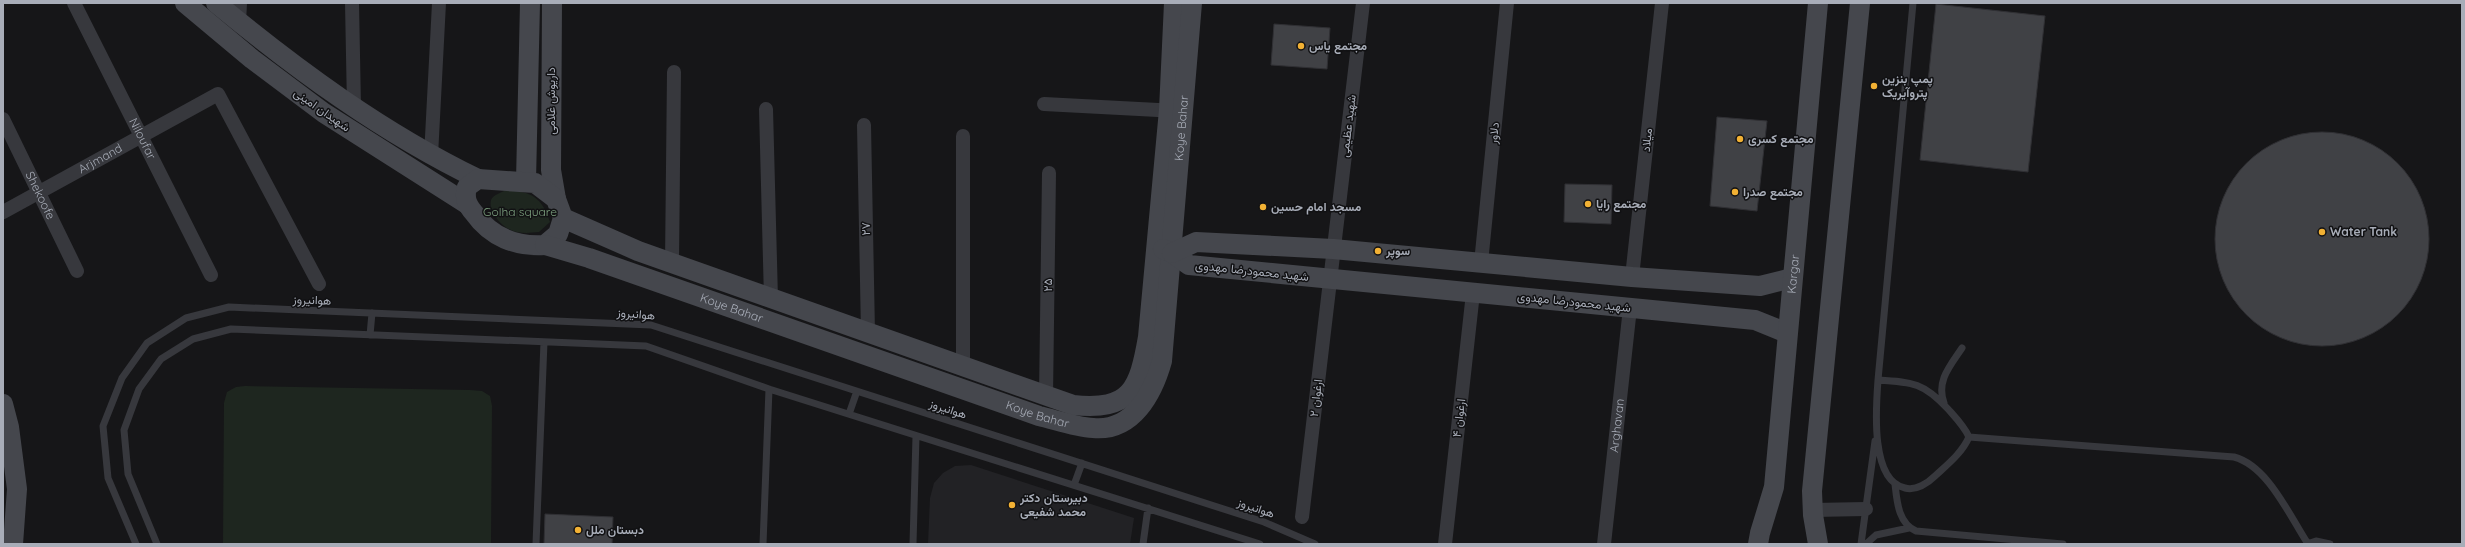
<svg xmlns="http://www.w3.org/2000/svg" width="2465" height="547" viewBox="0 0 2465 547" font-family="Quicksand,Vazirmatn,sans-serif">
<rect width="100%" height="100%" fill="#161618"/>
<!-- built -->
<path fill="#222225" d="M971 465 1134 518 1130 544H928L930 498 934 483 943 473 955 466Z"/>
<!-- green -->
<path fill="#1e261f" d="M504 191C529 190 542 196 550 222L539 232C529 233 520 234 511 230 501 226 488 211 491 200 493 195 500 193 504 191Z
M245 386 470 390 482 391 490 396 492 406 491 544H223L224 403 227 392 236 387Z"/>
<!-- building -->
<path fill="#404145" stroke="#303034" d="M1936 4 2045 16 2028 172 1920 160Z
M1274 24 1330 28 1327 69 1271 65Z
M1717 117 1767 121 1757 211 1710 206Z
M2215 239a107 107 0 1 1 214 0a107 107 0 1 1-214 0Z
M1565 184 1612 185 1611 224 1564 222Z
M545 514 613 517 612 544H544Z"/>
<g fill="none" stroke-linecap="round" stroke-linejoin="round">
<!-- lane -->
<path stroke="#37383d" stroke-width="7" d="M370 335 372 313
M1878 380C1913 382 1924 383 1948 409 1956 418 1964 426 1969 437 1962 453 1948 464 1935 476 1928 483 1916 491 1905 488 1870 481 1876 407 1878 380L1913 3
M1944 403C1936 381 1950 366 1962 348
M849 414 857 391
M1969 437 2234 457C2268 466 2289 515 2308 544
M1895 484C1897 501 1898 523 1916 531L2063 544
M1074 485 1082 463
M136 544 108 478 103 426 122 378 147 343 186 318 229 307 651 325 1264 522 1315 544
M157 544 128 474 124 430 139 389 161 359 193 339 231 329 646 346 769 389 1260 544
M536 544 544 342
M763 544 769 389
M913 544 916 436
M1143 544 1148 508
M1861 544 1875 441
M1866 544 1876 535 1909 528
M2307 544 2316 541 2330 544"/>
<!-- street -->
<g stroke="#37383d" stroke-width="14">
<path id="s1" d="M74 3 211 275"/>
<path d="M352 3 354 107"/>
<path d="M239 23 240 3"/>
<path d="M1044 104 1177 111"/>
<path d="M766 109 771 299"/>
<path id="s2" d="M3 119 77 271"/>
<path d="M864 125 868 333"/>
<path d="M963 136V367"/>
<path d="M431 156 439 3"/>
<path id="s3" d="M3 212 218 94 319 284"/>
<path d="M672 263 674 72"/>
<path d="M1481 263 1507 3"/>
<path d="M1632 277 1662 3"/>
<path d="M1046 397 1049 173"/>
<path d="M1813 510 1866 509"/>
<path d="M1302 517 1363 3"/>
<path d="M1445 544 1473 293"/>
<path id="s4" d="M1604 544 1630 308"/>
</g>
<!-- secondary -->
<g stroke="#45474d" stroke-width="20">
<path d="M185 3 252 59 324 113 467 204"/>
<path d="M216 3C297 70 383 133 478 179"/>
<path d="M552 3 551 170 556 199"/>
<path d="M526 181 530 3"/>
<path d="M563 218 558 234 545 245C516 247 491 237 474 213 467 205 464 198 467 187L478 179 535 183 556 199 563 218 638 251 1073 405C1131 411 1139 389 1148 337L1169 110 1174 3"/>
<path id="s5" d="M545 245 589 258 1039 416C1056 420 1075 427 1093 428 1133 432 1153 393 1162 361L1192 3"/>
<path d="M1163 249 1172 253 1189 265 1755 320 1787 333"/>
<path d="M1172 253 1196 242 1333 249 1632 277 1760 286 1792 278"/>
<path d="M3 404 9 427 17 489 13 544"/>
<path id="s6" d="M1758 544 1760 533 1774 487 1818 3"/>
<path d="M1818 544 1813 515 1812 491 1860 3"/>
</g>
</g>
<!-- markers -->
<g fill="#f2b134" stroke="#111113" stroke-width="1.5">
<circle cx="1301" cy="46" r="4"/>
<circle cx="1874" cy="86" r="4"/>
<circle cx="1740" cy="139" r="4"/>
<circle cx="1735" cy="192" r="4"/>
<circle cx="1588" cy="204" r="4"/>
<circle cx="1263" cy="207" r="4"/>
<circle cx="2322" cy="232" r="4"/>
<circle cx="1378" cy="251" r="4"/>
<circle cx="1012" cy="505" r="4"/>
<circle cx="578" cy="530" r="4"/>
</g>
<g text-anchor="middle" stroke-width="3" stroke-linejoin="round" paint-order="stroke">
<!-- poi labels -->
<g font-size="12" font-weight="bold" fill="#a8adb8" stroke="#111113" text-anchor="start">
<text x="1309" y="50">مجتمع یاس</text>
<text x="1882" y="83">پمپ بنزین<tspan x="1882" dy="14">پتروآیریک</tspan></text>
<text x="1748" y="143">مجتمع کسری</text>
<text x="1743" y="196">مجتمع صدرا</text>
<text x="1596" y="208">مجتمع رایا</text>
<text x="1271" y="211">مسجد امام حسین</text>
<text x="2330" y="236">Water Tank</text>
<text x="1386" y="255">سوپر</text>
<text x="1020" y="502">دبیرستان دکتر<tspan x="1020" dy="14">محمد شفیعی</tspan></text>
<text x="586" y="534">دبستان ملل</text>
</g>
<!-- street labels -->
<g font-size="12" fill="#a8adb8" stroke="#111113">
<text transform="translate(551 101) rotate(-90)" y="4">داریوش غلامی</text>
<text transform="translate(322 110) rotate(35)" y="4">شهیدان امینی</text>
<text transform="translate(1348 126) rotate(-83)" y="4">شهید عظیمی</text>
<text dy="4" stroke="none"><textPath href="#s5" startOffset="917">Koye Bahar</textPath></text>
<text transform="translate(1494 133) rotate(-84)" y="4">دلاور</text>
<text dy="4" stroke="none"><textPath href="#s1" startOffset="152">Niloufar</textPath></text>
<text transform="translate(1647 140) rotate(-84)" y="4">میلاد</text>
<text dy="4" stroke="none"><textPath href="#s3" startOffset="111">Arjmand</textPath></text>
<text dy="4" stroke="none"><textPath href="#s2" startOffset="85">Shekoofe</textPath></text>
<text transform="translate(866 229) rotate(-91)" y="4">۲۷</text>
<text transform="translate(1252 271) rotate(6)" y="4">شهید محمودرضا مهدوی</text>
<text dy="4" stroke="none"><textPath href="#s6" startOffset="273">Kargar</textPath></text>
<text transform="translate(1048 285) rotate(-89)" y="4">۲۵</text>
<text transform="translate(312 300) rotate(2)" y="4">هوانیروز</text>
<text transform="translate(1574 302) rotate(6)" y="4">شهید محمودرضا مهدوی</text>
<text dy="4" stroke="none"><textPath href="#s5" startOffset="197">Koye Bahar</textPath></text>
<text transform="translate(636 314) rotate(5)" y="4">هوانیروز</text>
<text transform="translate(1316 398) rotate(-83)" y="4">ارغوان ۲</text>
<text transform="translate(948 409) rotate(18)" y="4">هوانیروز</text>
<text dy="4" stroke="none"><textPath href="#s5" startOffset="521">Koye Bahar</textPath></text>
<text transform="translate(1459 418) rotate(-83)" y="4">ارغوان ۴</text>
<text dy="4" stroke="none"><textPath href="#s4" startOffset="119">Arghavan</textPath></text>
<text transform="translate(1256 508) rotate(19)" y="4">هوانیروز</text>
</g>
<!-- park labels -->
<g font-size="12" fill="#7fa381" stroke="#111113">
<text x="520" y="216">Golha square</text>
</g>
</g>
<!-- border -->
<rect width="2465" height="547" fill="none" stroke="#a8adb8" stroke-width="8"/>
</svg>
